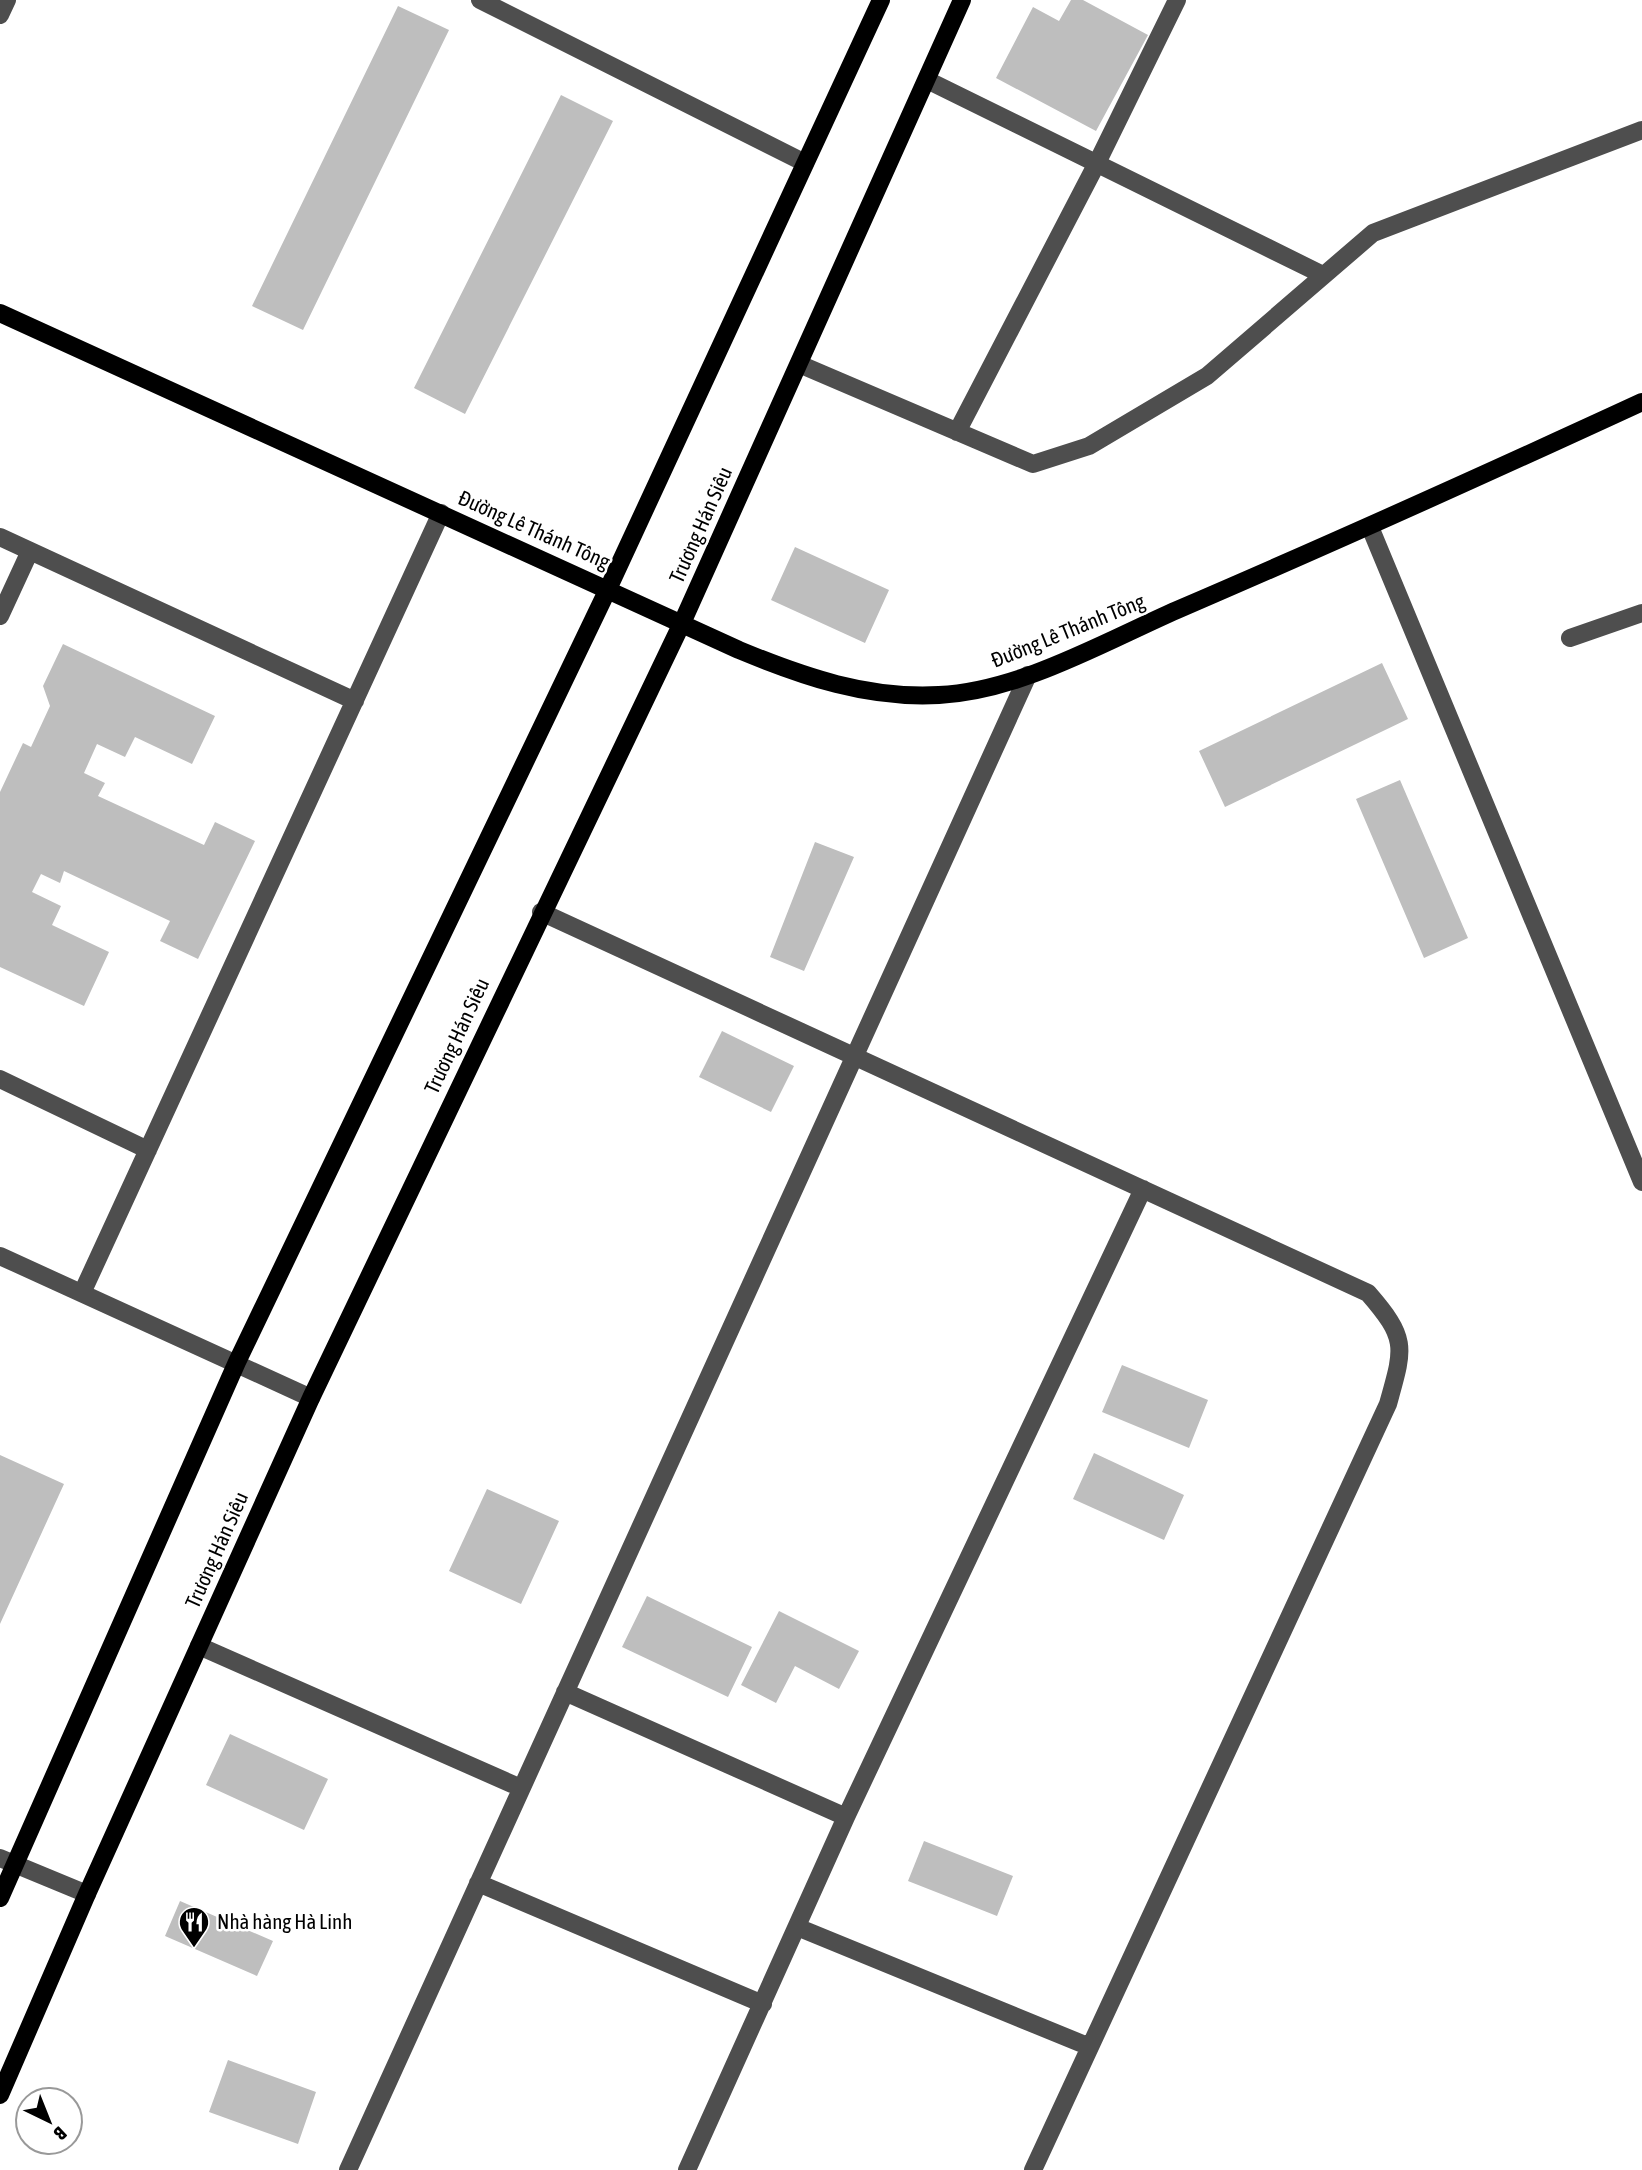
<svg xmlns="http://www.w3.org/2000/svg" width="1642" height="2170" viewBox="0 0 1642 2170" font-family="'Asap Condensed',sans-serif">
<rect width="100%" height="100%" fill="#fff"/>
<!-- building -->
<path fill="#bebebe" d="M1071 0H1083L1148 35 1096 131 996 78 1033 7 1059 21Z
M398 6 449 30 303 330 252 306Z
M561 95 613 121 465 414 414 388Z
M795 547 889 590 865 643 771 600Z
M63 644 215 716 192 764 135 737 125 757 97 744 84 773 105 783 98 796 204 845 215 822 255 841 198 959 160 941 170 921 64 871 60 883 41 874 32 892 61 906 52 925 109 952 84 1006 0 967V792L23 743 31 747 50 706 43 686Z
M1382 663 1408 719 1225 807 1199 751Z
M1400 780 1468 938 1424 958 1356 799Z
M815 842 854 857 804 971 770 957Z
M722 1031 794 1066 771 1112 699 1077Z
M1122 1365 1208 1400 1189 1448 1102 1412Z
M1094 1453 1184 1495 1164 1540 1073 1499Z
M0 1455 64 1484 0 1624Z
M487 1489 559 1521 521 1604 449 1571Z
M647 1596 752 1647 728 1697 622 1647Z
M779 1611 859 1651 839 1689 795 1666 776 1703 741 1685Z
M230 1734 328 1779 304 1830 206 1785Z
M924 1841 1013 1876 997 1916 908 1881Z
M180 1901 273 1941 257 1976 165 1936Z
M228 2060 316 2092 298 2144 209 2112Z"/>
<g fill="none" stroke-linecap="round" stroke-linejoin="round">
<!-- minor -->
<path stroke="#4e4e4e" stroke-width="18" d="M480 0 805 163
M0 15 7 0
M927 80 1323 275
M799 364 1033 464 1089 446 1207 376 1373 233 1642 130
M957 432 1097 163 1177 0
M1370 527 1642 1182
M0 537 355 701
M0 616 30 551
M1570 638 1642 613
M541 912 1368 1293C1408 1339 1404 1347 1388 1404L1033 2170
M0 1079 148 1150
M0 1256 311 1398
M82 1293 441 513
M199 1646 521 1788
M565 1692 846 1817
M0 1858 87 1894
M478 1883 763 2004
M797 1927 1090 2047
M348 2170 1028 675
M687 2170 846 1817 1143 1189"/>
<!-- major -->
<path stroke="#000" stroke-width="18" d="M0 313 739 650C804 677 868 699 939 695 1020 691 1104 642 1177 610 1333 543 1488 473 1642 402
M0 1898 237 1362 608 589 881 0
M0 2095 87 1894 311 1398 682 623 962 0"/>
</g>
<!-- icons -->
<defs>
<g id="restaurant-pin" transform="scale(1.575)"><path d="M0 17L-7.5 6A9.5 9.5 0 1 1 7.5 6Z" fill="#000" stroke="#fff"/><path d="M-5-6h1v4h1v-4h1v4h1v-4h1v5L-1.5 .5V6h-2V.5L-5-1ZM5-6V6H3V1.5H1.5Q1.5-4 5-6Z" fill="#fff"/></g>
</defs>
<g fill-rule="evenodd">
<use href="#restaurant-pin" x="194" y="1922"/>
</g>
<g text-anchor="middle" stroke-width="5" stroke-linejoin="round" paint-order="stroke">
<!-- street labels -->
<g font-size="21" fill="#000" stroke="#fff">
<text transform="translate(701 525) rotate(-66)" y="7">Trương Hán Siêu</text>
<text transform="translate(534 530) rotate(24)" y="7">Đường Lê Thánh Tông</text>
<text transform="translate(1068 631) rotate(-22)" y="7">Đường Lê Thánh Tông</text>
<text transform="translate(457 1036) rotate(-65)" y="7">Trương Hán Siêu</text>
<text transform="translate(217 1550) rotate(-66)" y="7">Trương Hán Siêu</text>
</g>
<!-- poi labels -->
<g font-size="21" fill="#000" stroke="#fff" text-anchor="start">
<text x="217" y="1929">Nhà hàng Hà Linh</text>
</g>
</g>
<!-- north arrow -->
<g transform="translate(49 2121) rotate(137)"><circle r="33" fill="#ffffff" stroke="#999999" stroke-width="2"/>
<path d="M0-5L12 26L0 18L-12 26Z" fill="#000000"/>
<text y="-10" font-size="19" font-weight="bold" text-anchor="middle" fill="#000000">B</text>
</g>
</svg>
